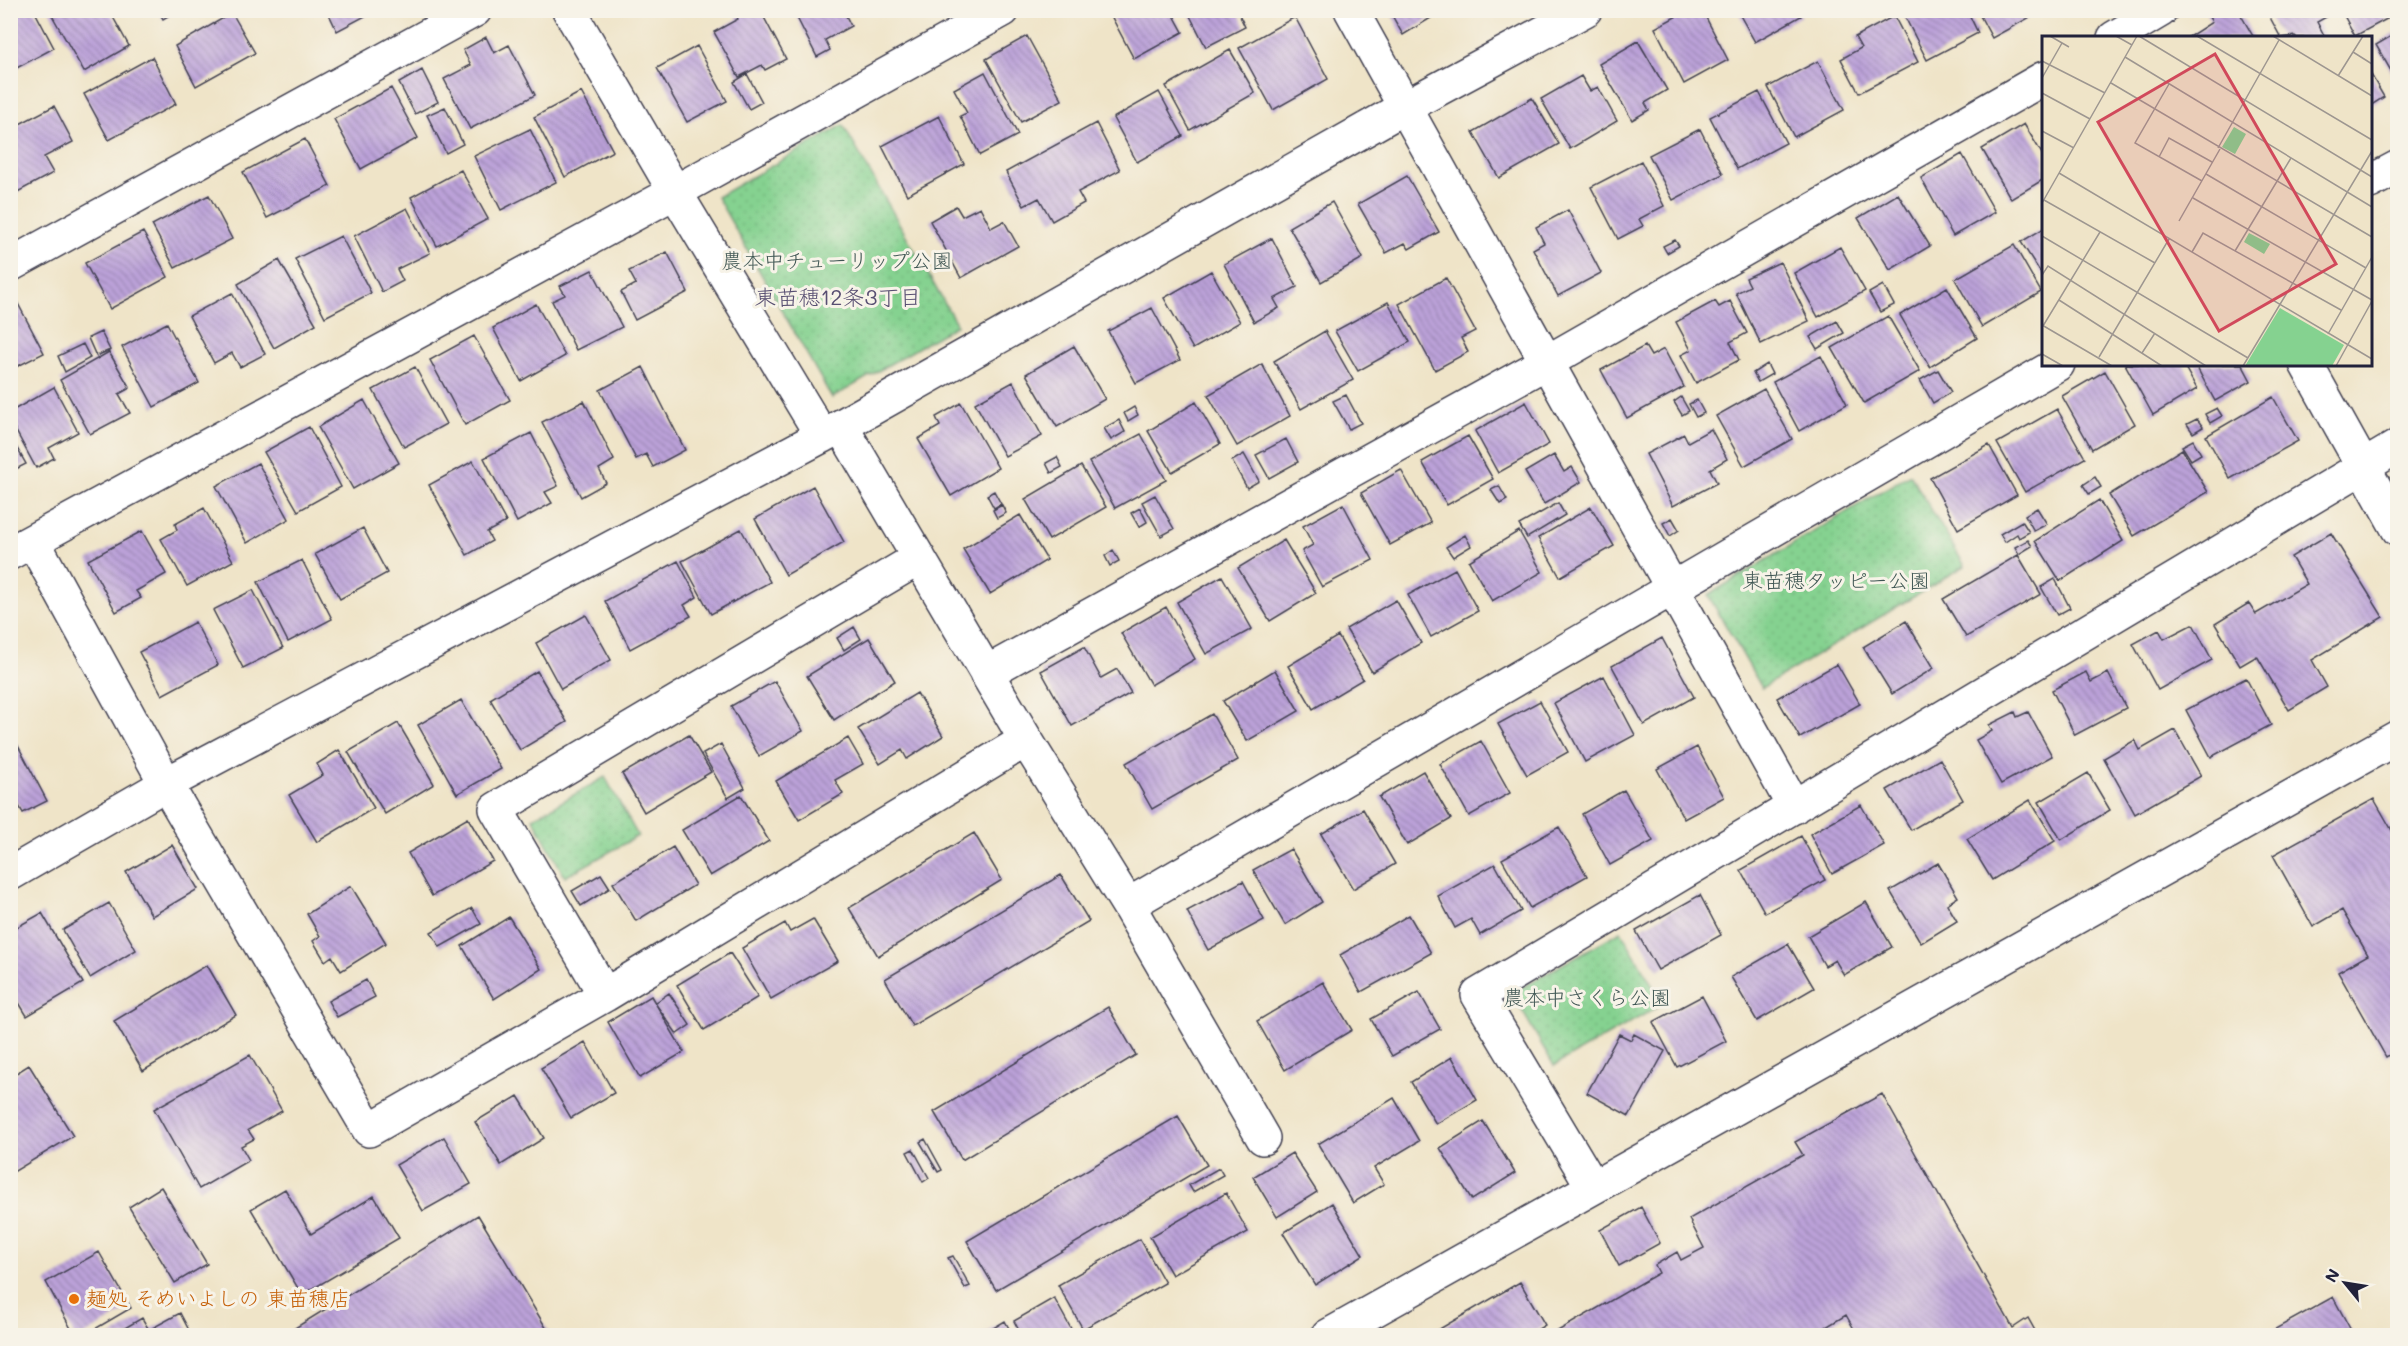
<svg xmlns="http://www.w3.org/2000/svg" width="2408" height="1346" viewBox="0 0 2408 1346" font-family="Mali,'Klee One',sans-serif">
<defs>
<pattern id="park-dots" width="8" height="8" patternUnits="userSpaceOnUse" patternTransform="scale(1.5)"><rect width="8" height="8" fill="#85d290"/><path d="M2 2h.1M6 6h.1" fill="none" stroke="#73b47d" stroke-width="1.8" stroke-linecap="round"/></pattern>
<pattern id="building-back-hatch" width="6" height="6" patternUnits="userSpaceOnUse" patternTransform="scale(1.5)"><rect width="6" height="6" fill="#bca2d9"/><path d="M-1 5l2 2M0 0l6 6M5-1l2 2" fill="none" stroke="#9884b1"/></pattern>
</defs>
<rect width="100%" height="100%" fill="#f7f3e8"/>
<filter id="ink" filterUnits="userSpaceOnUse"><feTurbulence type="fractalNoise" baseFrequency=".0167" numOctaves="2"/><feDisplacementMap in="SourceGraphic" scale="12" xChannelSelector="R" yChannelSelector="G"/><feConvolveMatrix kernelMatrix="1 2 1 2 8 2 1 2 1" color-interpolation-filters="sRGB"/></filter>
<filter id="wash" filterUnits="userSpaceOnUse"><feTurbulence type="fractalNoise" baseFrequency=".008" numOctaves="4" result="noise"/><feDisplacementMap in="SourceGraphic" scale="24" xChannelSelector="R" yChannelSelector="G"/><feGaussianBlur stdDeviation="1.35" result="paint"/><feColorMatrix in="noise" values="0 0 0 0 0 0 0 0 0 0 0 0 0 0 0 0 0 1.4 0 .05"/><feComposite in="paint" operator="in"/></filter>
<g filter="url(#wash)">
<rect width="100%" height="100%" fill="#efe4c8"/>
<!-- park -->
<path fill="url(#park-dots)" stroke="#547a66" stroke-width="1.5" d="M843 125 957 325 832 398 717 197Z
M1910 474 1965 566 1762 688 1708 595Z
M605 777 638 836 565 877 533 818Z
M1621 931 1663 1004 1554 1066 1512 993Z"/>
<g id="blocks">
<!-- building -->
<path fill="url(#building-back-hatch)" d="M10 10H34L54 48 13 70 10 66Z
M49 10H109L129 46 84 72Z
M158 10H178L163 19Z
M327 10H370L371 13 337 31Z
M736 10H760L786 59 765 70 762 65 739 77 714 32 738 19 734 12Z
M793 10H843L851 26 825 40 830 50 817 57Z
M1108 10H1171L1183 32 1134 59Z
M1187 10H1237L1245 27 1206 47Z
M1389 10H1444L1403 35Z
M1688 10H1702L1728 60 1684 84 1655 28Z
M1737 10H1798L1801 16 1755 42Z
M1912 10H1967L1978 33 1927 60 1904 15Z
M1977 10H2043L1992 38Z
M2205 10H2238L2254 38H2187L2212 22Z
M2266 10H2325L2328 16 2317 22 2324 35 2320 38H2297L2295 36 2281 38Z
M2341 10H2398V13L2355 36Z
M232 13 255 53 196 86 175 46Z
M1894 16 1918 62 1859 93 1841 59 1861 48 1855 37Z
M1295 17 1328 79 1273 110 1239 48Z
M2398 32V83L2376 45Z
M1027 36 1062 100 1021 122 986 59Z
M486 37 494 53 509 45 535 95 470 129 444 79 471 65 463 50Z
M1638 41 1667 90 1645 103 1649 110 1632 120 1599 64Z
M697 46 727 101 687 122 657 68Z
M1230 50 1255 93 1190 130 1166 86Z
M152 57 176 104 109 140 84 94Z
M1818 61 1844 110 1794 137 1768 87Z
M422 70 438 102 415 114 399 83Z
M985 72 1018 135 980 155 960 116 967 113 954 89Z
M2370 73 2384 97 2370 106Z
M747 74 762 102 749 109 734 82Z
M1581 76 1590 91 1598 87 1617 121 1570 149 1541 99Z
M391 88 418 138 361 169 334 119Z
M581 92 613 151 565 177 534 117Z
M1159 92 1183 136 1137 162 1113 118Z
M1759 92 1786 143 1737 169 1710 117Z
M1532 98 1559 144 1499 178 1473 132Z
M54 106 73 142 44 157 53 173 10 196V129Z
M445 107 463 144 446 153 427 115Z
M939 116 964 164 907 195 882 146Z
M1096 123 1120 170 1078 192 1084 203 1052 221 1039 198 1024 206 1006 172Z
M2024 124 2044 157V179L2011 199 1982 149Z
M530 129 556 182 501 210 474 156Z
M1700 129 1723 174 1673 200 1649 155Z
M305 139 330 186 267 218 243 172Z
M1962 154 1995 212 1953 236 1921 178Z
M1641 161 1664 206 1639 219 1643 226 1618 239 1591 187Z
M461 170 488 219 437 246 411 197Z
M1407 176 1439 232 1409 249 1405 243 1386 253 1358 204Z
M1898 194 1930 246 1890 270 1858 218Z
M209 195 232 239 175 268 152 225Z
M1332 202 1363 258 1321 282 1289 227Z
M956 206 962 216 980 207 991 228 1004 221 1018 246 961 278 930 221Z
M407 208 430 253 397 269 403 281 382 292 354 236Z
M1568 210 1601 273 1558 296 1533 249 1544 243 1536 227Z
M2044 228V278L2021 242Z
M143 232 168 277 110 309 85 263Z
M341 236 371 293 325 317 295 259Z
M1272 238 1297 287 1274 299 1279 308 1254 322 1224 264Z
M1675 240 1679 246 1667 253 1663 246Z
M2014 245 2041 292 1982 327 1955 279Z
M1840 247 1865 291 1818 317 1794 273Z
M667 252 688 292 635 320 621 292 636 284 629 271Z
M279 260 316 324 274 348 238 284Z
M1780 262 1809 321 1761 344 1736 293 1750 286 1746 278Z
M592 270 622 327 576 350 552 301 565 295 560 286Z
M1211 271 1240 322 1193 349 1164 298Z
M1446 278 1475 331 1461 338 1468 352 1435 370 1399 304Z
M1883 285 1894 305 1880 312 1869 293Z
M1947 287 1977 338 1930 367 1900 315Z
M232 293 265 354 240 367 232 353 214 363 189 316Z
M15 298 44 353 10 370V300Z
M1715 301 1719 307 1730 301 1747 333 1730 342 1739 360 1696 383 1681 355 1691 350 1676 322Z
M1388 302 1410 342 1358 371 1335 331Z
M536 304 565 356 521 381 493 328Z
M1152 308 1180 360 1136 383 1108 331Z
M1888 316 1920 371 1864 403 1832 348Z
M1837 321 1844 333 1817 349 1810 337Z
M167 323 199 383 154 407 122 347Z
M1325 331 1353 380 1301 409 1274 361Z
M101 332 110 350 96 356 88 338Z
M474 336 510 400 465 425 430 360Z
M83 344 90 358 65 372 58 356Z
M1074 346 1105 399 1057 427 1026 374Z
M1645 346 1651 356 1664 349 1684 387 1627 418 1601 370Z
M109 352 130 388 119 394 130 413 90 434 60 380Z
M1821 356 1847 404 1799 431 1773 382Z
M1262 364 1290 416 1237 446 1208 395Z
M1767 364 1772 374 1758 382 1753 373Z
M2125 364H2183L2197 389 2153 415Z
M2195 364H2242L2251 381 2215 401Z
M415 367 446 424 404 447 373 390Z
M643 367 685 450 653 467 646 454 636 459 600 390Z
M1938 370 1951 392 1933 403 1920 380Z
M2105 371 2135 424 2092 449 2062 396Z
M1013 382 1042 436 1005 456 975 403Z
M54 387 78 432 49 448 54 458 36 468 10 420V412Z
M1764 389 1792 439 1744 466 1716 416Z
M1346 395 1361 423 1349 429 1333 401Z
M1681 397 1689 411 1682 415 1674 402Z
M2273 397 2298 441 2230 479 2206 436Z
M364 400 399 463 353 489 318 427Z
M1697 400 1704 413 1696 417 1689 404Z
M584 401 614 460 599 469 606 483 581 497 542 422Z
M1196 402 1220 444 1172 472 1148 431Z
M1526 402 1549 444 1498 473 1475 431Z
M961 403 998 468 951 496 918 439 940 426 936 417Z
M1134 407 1138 415 1128 421 1124 413Z
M2217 408 2222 416 2210 423 2205 414Z
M2057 409 2085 458 2025 492 1997 443Z
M2197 419 2203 427 2193 433 2187 424Z
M1119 420 1125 432 1111 440 1104 428Z
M309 427 341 487 298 511 264 452Z
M1711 429 1727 459 1710 469 1717 483 1673 506 1646 454 1684 434 1688 442Z
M531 433 558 486 545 492 552 503 517 522 484 458Z
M1141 434 1166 480 1115 508 1089 462Z
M10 436 26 464 10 472Z
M1468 436 1493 479 1447 505 1422 462Z
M1286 439 1298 462 1269 478 1256 455Z
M2193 440 2201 454 2191 460 2182 446Z
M1989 445 2017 495 1958 529 1930 478Z
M2182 449 2208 492 2134 536 2109 495Z
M1244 454 1259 481 1247 488 1232 461Z
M1554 455 1564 472 1572 467 1581 482 1544 504 1525 472Z
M1057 457 1062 467 1051 473 1046 463Z
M473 461 506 522 487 532 492 541 467 555 429 485Z
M258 463 289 519 247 543 216 486Z
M1081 466 1106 507 1049 540 1025 499Z
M1401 470 1431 523 1390 545 1361 493Z
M2095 477 2101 487 2089 494 2083 485Z
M813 486 844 542 786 575 755 519Z
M1499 486 1507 500 1500 504 1491 490Z
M994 491 1001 504 994 508 987 495Z
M1155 495 1174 529 1161 536 1142 502Z
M2099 500 2123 541 2060 581 2035 541Z
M1558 503 1565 515 1527 538 1519 525Z
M1343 504 1373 560 1322 587 1302 551 1313 545 1303 526Z
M1002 505 1006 513 997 518 993 510Z
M1591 507 1614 546 1560 577 1538 538Z
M204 508 233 561 187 586 161 539 177 530 175 524Z
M1140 508 1147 522 1139 527 1131 513Z
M2037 508 2047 524 2034 531 2025 515Z
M1020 515 1047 560 990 594 963 549Z
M1672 518 1679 530 1670 536 1663 523Z
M2022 521 2029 532 2019 538 2017 534 2005 542 2000 534Z
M363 528 387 573 340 599 315 554Z
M741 529 770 582 711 614 682 561Z
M142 531 166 574 136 591 141 598 116 612 88 560Z
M1519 531 1542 572 1492 601 1469 561Z
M2331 533 2383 617 2312 660 2327 687 2289 710 2257 656 2240 666 2215 624 2249 603 2256 614 2307 584 2291 557Z
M1465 535 1471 546 1453 557 1446 547Z
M1284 540 1316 593 1270 621 1238 568Z
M2028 540 2032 546 2019 554 2015 547Z
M1113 550 1119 561 1110 566 1105 556Z
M2018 555 2041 594 1966 637 1943 599Z
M302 560 332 619 288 642 258 582Z
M678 561 697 597 684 605 691 616 630 649 605 601Z
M1455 569 1478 611 1431 637 1408 595Z
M1222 576 1252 629 1206 654 1177 602Z
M2055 579 2070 608 2057 615 2041 587Z
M253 590 283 648 243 668 213 610Z
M1396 600 1421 643 1372 672 1346 629Z
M1166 607 1195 659 1151 685 1121 633Z
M586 615 611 660 561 689 536 643Z
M1906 621 1934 668 1892 694 1863 647Z
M195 622 218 665 162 695 139 652Z
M2193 624 2212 660 2158 690 2133 644 2159 630 2164 639Z
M854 627 861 639 844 650 837 638Z
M1338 636 1363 679 1313 709 1288 666Z
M869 638 895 681 834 720 807 676Z
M1662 638 1694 697 1644 725 1612 666Z
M1084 647 1101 678 1117 669 1131 693 1072 726 1041 671Z
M1837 664 1860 704 1800 738 1777 698Z
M1275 670 1299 711 1247 741 1223 701Z
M537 671 567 722 520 750 490 699Z
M2086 672 2091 682 2108 673 2126 708 2075 735 2052 690Z
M1604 676 1635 735 1585 762 1554 703Z
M2246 678 2271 725 2211 757 2186 710Z
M775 681 803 731 759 756 731 706Z
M917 693 943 736 907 759 902 750 880 764 858 729Z
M461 700 501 769 457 794 418 725Z
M1540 701 1568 752 1527 775 1498 724Z
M2015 712 2017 717 2028 712 2052 756 2001 784 1976 740 1992 731 1989 725Z
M1212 714 1238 760 1152 809 1126 763Z
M398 723 434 784 385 814 348 752Z
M2175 730 2201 776 2135 814 2104 758 2135 740 2140 750Z
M689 735 711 772 644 812 622 774Z
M848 738 863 764 835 780 843 794 799 820 776 781Z
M15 740 47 801 23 813 10 790V742Z
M1481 741 1510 793 1469 816 1440 764Z
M721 744 745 788 728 798 703 754Z
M1697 747 1724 797 1684 819 1657 769Z
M339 750 374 808 317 842 289 795 323 775 317 764Z
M1940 759 1963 800 1911 830 1887 790Z
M1423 771 1451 819 1407 845 1379 797Z
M2088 773 2110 810 2061 840 2039 802Z
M1624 790 1653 841 1610 865 1582 814Z
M741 795 769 841 710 876 682 830Z
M2374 799 2398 841V1050L2386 1057 2338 972 2368 955 2342 910 2313 927 2273 855Z
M2030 800 2055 841 1992 880 1967 839Z
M1861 805 1884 845 1832 874 1810 834Z
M1363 809 1395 864 1353 889 1321 834Z
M468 818 493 861 432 896 408 853Z
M1559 827 1587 876 1530 908 1502 859Z
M974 833 1002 880 878 956 849 908Z
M1801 836 1825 880 1765 913 1741 870Z
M172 845 198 889 152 916 126 872Z
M673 847 695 885 636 921 613 883Z
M1291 849 1322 902 1285 925 1253 870Z
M1938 863 1958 897 1947 904 1957 921 1921 943 1890 891Z
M1495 864 1521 911 1480 935 1471 919 1455 928 1438 896Z
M601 874 610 888 581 906 572 891Z
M1061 875 1089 921 912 1026 885 979Z
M1243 881 1264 920 1208 950 1187 911Z
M351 886 386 943 341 971 332 956 325 961 313 941 320 936 307 914Z
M1700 895 1721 935 1658 970 1636 931Z
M1866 902 1892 947 1844 975 1835 960 1825 966 1808 936Z
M109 903 136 950 90 978 63 930Z
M472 908 481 924 440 947 431 932Z
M42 913 83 983 27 1016 10 988V931Z
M1409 915 1431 953 1361 992 1340 955Z
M509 917 541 969 494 999 462 946Z
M813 919 838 961 771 999 742 948 785 923 790 932Z
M1788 944 1814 988 1757 1021 1731 977Z
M730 953 758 997 704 1030 677 985Z
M207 965 236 1015 143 1071 114 1021Z
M366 980 375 997 337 1017 328 1001Z
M1323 982 1352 1030 1285 1070 1257 1021Z
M1419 992 1440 1029 1392 1056 1371 1019Z
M669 993 690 1025 677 1034 655 1003Z
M651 996 684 1052 640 1078 608 1022Z
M1702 996 1726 1041 1677 1067 1653 1022Z
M1108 1007 1136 1055 962 1160 934 1112Z
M1619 1034 1631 1040 1634 1034 1665 1051 1629 1116 1587 1093Z
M585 1042 614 1093 571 1118 541 1068Z
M250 1055 282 1111 248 1130 254 1139 241 1146 249 1160 199 1189 154 1109Z
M1452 1057 1477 1100 1436 1124 1411 1082Z
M29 1065 73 1136 10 1174V1077Z
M1882 1094 2013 1328 2028 1318 2038 1336H1858L1846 1315 1811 1336H1549L1659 1273 1655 1265 1677 1252 1681 1260 1704 1248 1689 1219 1803 1155 1795 1142Z
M518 1096 544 1138 501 1165 475 1122Z
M1394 1098 1419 1141 1374 1168 1384 1184 1353 1203 1318 1144Z
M1178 1116 1207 1165 996 1290 967 1241Z
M1483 1121 1515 1173 1472 1200 1440 1148Z
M444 1137 471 1184 423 1211 396 1165Z
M925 1139 942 1170 938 1172 920 1142Z
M913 1149 929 1178 923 1182 907 1152Z
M1292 1153 1317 1192 1277 1217 1253 1177Z
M1219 1168 1223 1175 1193 1192 1189 1185Z
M161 1187 207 1264 175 1283 129 1207Z
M285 1189 311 1234 374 1196 399 1238 302 1295 251 1209Z
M1226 1193 1248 1232 1172 1275 1150 1237Z
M1332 1203 1363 1255 1315 1285 1283 1233Z
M1641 1207 1660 1243 1619 1266 1600 1230Z
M478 1215 551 1336H282Z
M1140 1239 1165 1283 1083 1329 1058 1285Z
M99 1252 131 1308 83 1336H75L46 1282Z
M953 1256 970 1286 965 1288 948 1258Z
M1520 1282 1545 1325 1527 1336H1439L1436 1331Z
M2333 1297 2354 1336H2269L2268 1333Z
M1054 1298 1075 1336H1022L1014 1321Z
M180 1313 192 1336H111L142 1318 149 1330Z
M1005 1321 1013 1336H980Z"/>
</g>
</g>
<g filter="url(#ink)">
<use href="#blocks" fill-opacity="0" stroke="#413f50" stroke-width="1.5"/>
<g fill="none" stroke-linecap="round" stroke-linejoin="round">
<!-- street casing -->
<g stroke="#413f50" stroke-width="36">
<path id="street" d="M569 10 675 192 822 436
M1351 10 1794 807
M2114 38 2161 10
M2370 182 2398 167
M10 265 475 10
M2306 364 2398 529
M841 426 1026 740 1128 905 1263 1138
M33 541 166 784 369 1130 605 995 1026 740
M10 553 675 192 1003 10
M986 673 1547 362 2044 78
M10 874 166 784 841 426 1405 107 1585 10
M1128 905 2058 364
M605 995 496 809 919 558
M1593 1187 1478 995 2398 446
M1328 1336 2398 737"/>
</g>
<!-- street -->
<use href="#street" stroke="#fff" stroke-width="33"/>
</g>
</g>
<!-- markers -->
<circle fill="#e8710a" stroke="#f7f3e8" stroke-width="2" cx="74" cy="1299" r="6"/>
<g text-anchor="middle" stroke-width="6" stroke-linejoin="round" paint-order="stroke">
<!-- park labels -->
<g font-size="21" fill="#405754" stroke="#f7f3e8">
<text x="837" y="268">農本中チューリップ公園</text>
<text x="1836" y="588">東苗穂タッピー公園</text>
<text x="1587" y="1005">農本中さくら公園</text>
</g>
<!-- food labels -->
<g font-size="21" fill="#c56008" stroke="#f7f3e8" text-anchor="start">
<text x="86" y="1306">麺処 そめいよしの 東苗穂店</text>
</g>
<!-- neighbourhood labels -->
<g font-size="22" fill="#584f72" stroke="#f7f3e8">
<text x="838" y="305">東苗穂12条3丁目</text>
</g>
</g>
<!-- overview -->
<g transform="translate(2042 36)">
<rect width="330" height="330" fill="#efe4c8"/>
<path d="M192 91 204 98 193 118 180 111ZM207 197 228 208 222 218 202 206ZM238 272 302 309 290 330H203Z" fill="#85d290"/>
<path fill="none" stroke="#9d9690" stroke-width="1.5" d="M8 0 27 11M74 0 90 9M97 0 330 141M155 0 330 104M231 0 330 60M311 16 330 28M83 21 330 171M0 25 63 57M296 40 321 0M0 42 20 7M69 47 330 201M127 48 93 107 160 145M0 57 48 83M0 95 32 112M176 112 237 4M117 121 127 102 170 126M17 137 330 323M164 138 324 232M151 162 330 264M2 164 113 227M0 167 95 0M137 185 178 113M0 200 206 322M193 215 249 122M150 216 161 197 299 274M0 239 6 230 164 330M17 264 120 330M0 289 70 330M1 290 58 196M286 298 330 221M100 317 113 297M0 318 21 330M57 321 127 203M201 330 330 115M294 330 330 265"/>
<path fill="#d1495b" fill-opacity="0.15" stroke="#d1495b" stroke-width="3" d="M173 18 294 228 177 295 56 86Z"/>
<rect width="330" height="330" fill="none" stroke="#22223b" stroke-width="3"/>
</g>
<!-- margin -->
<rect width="2408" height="1346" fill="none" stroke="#f7f3e8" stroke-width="36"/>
<!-- north arrow -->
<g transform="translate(2345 1283) rotate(300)" stroke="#f7f3e8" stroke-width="4.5" paint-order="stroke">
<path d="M0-4.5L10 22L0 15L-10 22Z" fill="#22223b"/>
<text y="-9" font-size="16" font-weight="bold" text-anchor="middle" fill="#22223b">N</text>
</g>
</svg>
